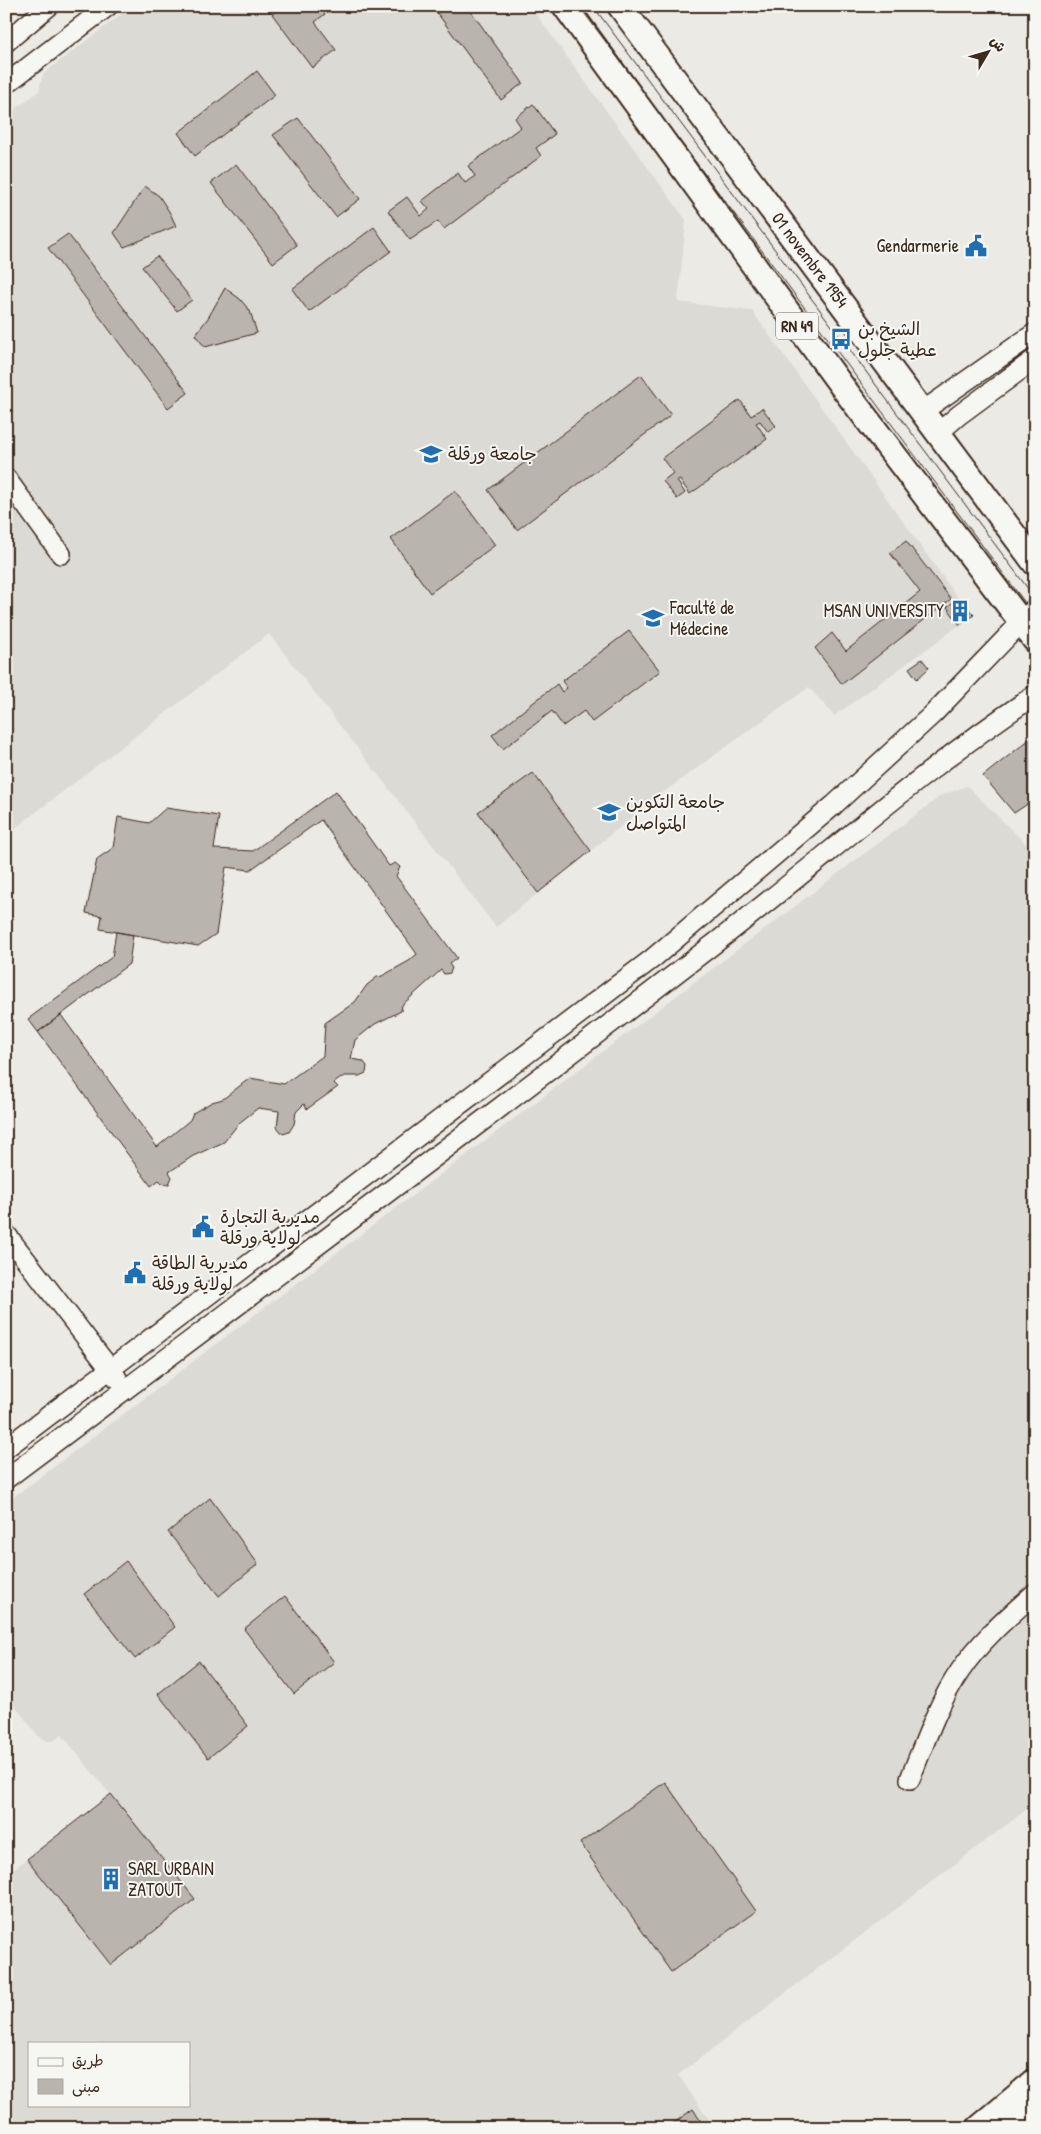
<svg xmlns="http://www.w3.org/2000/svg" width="1041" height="2134" viewBox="0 0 1041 2134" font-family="'Patrick Hand','Playpen Sans Arabic',sans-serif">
<rect width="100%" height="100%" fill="#ebeae5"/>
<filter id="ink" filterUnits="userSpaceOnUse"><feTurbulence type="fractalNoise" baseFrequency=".02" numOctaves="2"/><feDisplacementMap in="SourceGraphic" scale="10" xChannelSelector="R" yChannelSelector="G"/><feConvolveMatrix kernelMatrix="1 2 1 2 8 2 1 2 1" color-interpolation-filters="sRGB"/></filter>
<g filter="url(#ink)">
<!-- built -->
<path fill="#dcdad4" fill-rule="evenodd" d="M132 6H530L686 220 678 302 752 311 958 598 947 607 960 625 834 716 809 687 661 794 496 927 269 634 6 835V116L39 91 43 74Z
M967 786 1035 853V1803L678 2075 715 2128H6V1875L27 1859 111 1965 195 1899 62 1735 53 1741H47L39 1737 6 1694V1503L942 795ZM29 2043H189V2105H29Z"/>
<!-- building -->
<path fill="#bab4ae" stroke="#3b2a1e" d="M283 6H318L325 14 315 22 336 50 312 68 272 14Z
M432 6H467L523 83 501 100Z
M257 71 275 95 195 156 178 133Z
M533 104 555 134 536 148 541 156 444 229 438 221 410 240 388 211 407 197 421 216 429 209 422 201 458 173 465 183 475 176 468 166 521 127 515 118Z
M298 118 360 199 336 217 273 135Z
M236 164 297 245 273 263 211 183Z
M145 186 159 196 170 213 176 226 124 247 114 233Z
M374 227 391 251 309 312 292 289Z
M68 234 188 393 168 408 48 248Z
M157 256 192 300 177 311 142 267Z
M225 288 240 299 250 311 257 333 205 347 195 335 208 318Z
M834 311 858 343H855L833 314Z
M641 375 671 415 517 530 488 490Z
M740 400 751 416 762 408 776 426 768 432 760 421 756 423 767 439 690 494 680 480 677 481 685 493 677 499 663 481 673 473 662 458Z
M455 491 495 545 430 593 391 539Z
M906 541 951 599 842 684 815 648 832 633 846 651 920 592 890 553Z
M958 598 974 615 960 625 947 607Z
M629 631 660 671 592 722 584 711 563 726 552 711 503 749 492 735 557 684 562 692 567 688 562 681Z
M922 659 929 668 917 679 909 668Z
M1035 735V799L1014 813 983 776Z
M533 773 591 851 538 893 478 812Z
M336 791 389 866 395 863 400 867 396 876 457 958 449 964 452 968 450 973 444 974 441 970 402 1005 401 1011 375 1024 355 1040 351 1059 363 1061 367 1066 366 1073 359 1076H344L334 1083 338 1087 307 1109 304 1104 296 1112 294 1124 289 1132 283 1134 277 1127 279 1111 258 1108 239 1123 224 1142 193 1156 169 1172 172 1177 169 1184 162 1183 159 1180 151 1186 38 1032 61 1015 157 1147 190 1120 193 1113 212 1102 223 1099 250 1078 284 1084 323 1056 325 1023 355 1002 367 985 377 977 382 976 409 961 417 954 321 820 250 870 226 867 216 934 198 946 100 929 102 916 86 913 97 859 113 848 118 817 149 823 166 808 219 816 214 849 253 851Z
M116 932 133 935 129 964 38 1032 28 1019 112 957Z
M210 1498 258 1564 219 1596 168 1532Z
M126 1561 175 1627 135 1659 84 1594Z
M285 1596 334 1662 294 1694 244 1629Z
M199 1661 248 1726 208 1758 158 1694Z
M665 1782 756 1911 671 1972 580 1843Z
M111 1794 195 1899 111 1965 27 1859Z
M693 2109 705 2128H667Z"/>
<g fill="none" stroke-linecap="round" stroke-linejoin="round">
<!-- minor casing -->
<g stroke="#3b2a1e" stroke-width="22">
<path id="minor" d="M6 42 49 6
M6 84 108 6
M923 411 1035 333
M938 433 959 415 1035 359
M6 478 61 554
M6 1234 117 1378
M6 1448 652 959 834 805 933 714 1035 608
M6 1479C240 1303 475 1129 706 950 816 866 919 772 1035 695
M910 1779C925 1742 938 1703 960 1671 980 1641 1008 1617 1035 1593"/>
</g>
<!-- major casing -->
<g stroke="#3b2a1e" stroke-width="28">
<path id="major" d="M565 6 841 385 1035 640
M620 6 1035 563
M979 2128 1035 2081
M1012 2128 1035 2108"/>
</g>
<!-- minor -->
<use href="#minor" stroke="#f6f6f2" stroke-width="19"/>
<!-- major -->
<use href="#major" stroke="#f6f6f2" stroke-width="24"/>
<!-- tram -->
<path stroke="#3b2a1e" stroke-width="1" d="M579 6 1035 616
M593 6 1035 598"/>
</g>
</g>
<!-- icons -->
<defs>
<g id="civic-bare" transform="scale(1.725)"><path d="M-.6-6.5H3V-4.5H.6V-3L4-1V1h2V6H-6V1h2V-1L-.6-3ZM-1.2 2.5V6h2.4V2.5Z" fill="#1f6fb2" stroke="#f6f6f2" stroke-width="2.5" paint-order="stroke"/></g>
<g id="bus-bare" transform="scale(1.725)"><path d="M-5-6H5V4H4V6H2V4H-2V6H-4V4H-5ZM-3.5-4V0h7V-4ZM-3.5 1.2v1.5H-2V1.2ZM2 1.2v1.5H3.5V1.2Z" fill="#1f6fb2" stroke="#f6f6f2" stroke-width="2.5" paint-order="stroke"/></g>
<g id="university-bare" transform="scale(1.725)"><path d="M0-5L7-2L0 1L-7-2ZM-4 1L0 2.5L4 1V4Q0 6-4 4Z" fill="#1f6fb2" stroke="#f6f6f2" stroke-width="2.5" paint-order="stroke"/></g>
<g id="building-bare" transform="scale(1.725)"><path d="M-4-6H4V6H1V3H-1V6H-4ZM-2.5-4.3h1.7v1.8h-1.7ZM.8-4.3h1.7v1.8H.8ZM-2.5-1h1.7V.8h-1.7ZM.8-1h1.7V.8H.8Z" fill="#1f6fb2" stroke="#f6f6f2" stroke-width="2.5" paint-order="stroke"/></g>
</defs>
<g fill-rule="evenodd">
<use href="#civic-bare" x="976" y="246"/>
<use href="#bus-bare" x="841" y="339"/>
<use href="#university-bare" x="431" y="454"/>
<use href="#building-bare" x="960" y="611"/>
<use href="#university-bare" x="653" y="618"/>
<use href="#university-bare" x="609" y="812"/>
<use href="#civic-bare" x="203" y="1227"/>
<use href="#civic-bare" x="135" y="1273"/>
<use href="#building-bare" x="111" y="1879"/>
</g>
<g text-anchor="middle" stroke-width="4" stroke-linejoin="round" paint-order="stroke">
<!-- shield labels -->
<rect fill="#f6f6f2" stroke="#73675e" stroke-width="1" x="776" y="312.5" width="42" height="27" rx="4"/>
<g font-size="16" font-weight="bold" fill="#3b2a1e">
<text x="797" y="332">RN 49</text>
</g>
<!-- poi labels -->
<g font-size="18" fill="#3b2a1e" stroke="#f6f6f2" text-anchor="start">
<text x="959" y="252" text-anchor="end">Gendarmerie</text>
<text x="858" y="335">الشيخ بن<tspan x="858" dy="21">عطية جلول</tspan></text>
<text x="448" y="460">جامعة ورقلة</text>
<text x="670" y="614">Faculté de<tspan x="670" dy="21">Médecine</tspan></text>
<text x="944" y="617" text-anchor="end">MSAN UNIVERSITY</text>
<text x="626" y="808">جامعة التكوين<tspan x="626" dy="21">المتواصل</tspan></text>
<text x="220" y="1223">مديرية التجارة<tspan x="220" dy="21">لولاية ورقلة</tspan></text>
<text x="152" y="1269">مديرية الطاقة<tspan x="152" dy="21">لولاية ورقلة</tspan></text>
<text x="128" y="1875">SARL URBAIN<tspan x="128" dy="21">ZATOUT</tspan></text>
</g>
<!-- street labels -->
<g font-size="18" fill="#3b2a1e" stroke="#f6f6f2">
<text transform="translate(810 260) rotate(53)" y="6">01 novembre 1954</text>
</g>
</g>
<!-- margin -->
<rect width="1041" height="2134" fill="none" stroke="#f6f6f2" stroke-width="25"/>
<rect x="12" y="12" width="1016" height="2109" fill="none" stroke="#3b2a1e" stroke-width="2" filter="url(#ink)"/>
<!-- legend -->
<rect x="28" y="2042" width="162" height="65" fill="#f6f6f2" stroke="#aba49d"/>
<rect x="38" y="2058" width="25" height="8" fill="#f6f6f2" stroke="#aba49d"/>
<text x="72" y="2066" font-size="15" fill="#3b2a1e">طريق</text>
<rect x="38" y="2079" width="25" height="15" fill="#bab4ae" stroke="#aba49d"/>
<text x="72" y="2092" font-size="15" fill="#3b2a1e">مبنى</text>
<!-- north arrow -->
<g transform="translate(988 52) rotate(52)" stroke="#f6f6f2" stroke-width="4" paint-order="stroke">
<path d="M0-4L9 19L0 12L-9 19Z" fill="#3b2a1e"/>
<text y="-8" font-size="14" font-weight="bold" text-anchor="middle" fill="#3b2a1e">ش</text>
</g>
</svg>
